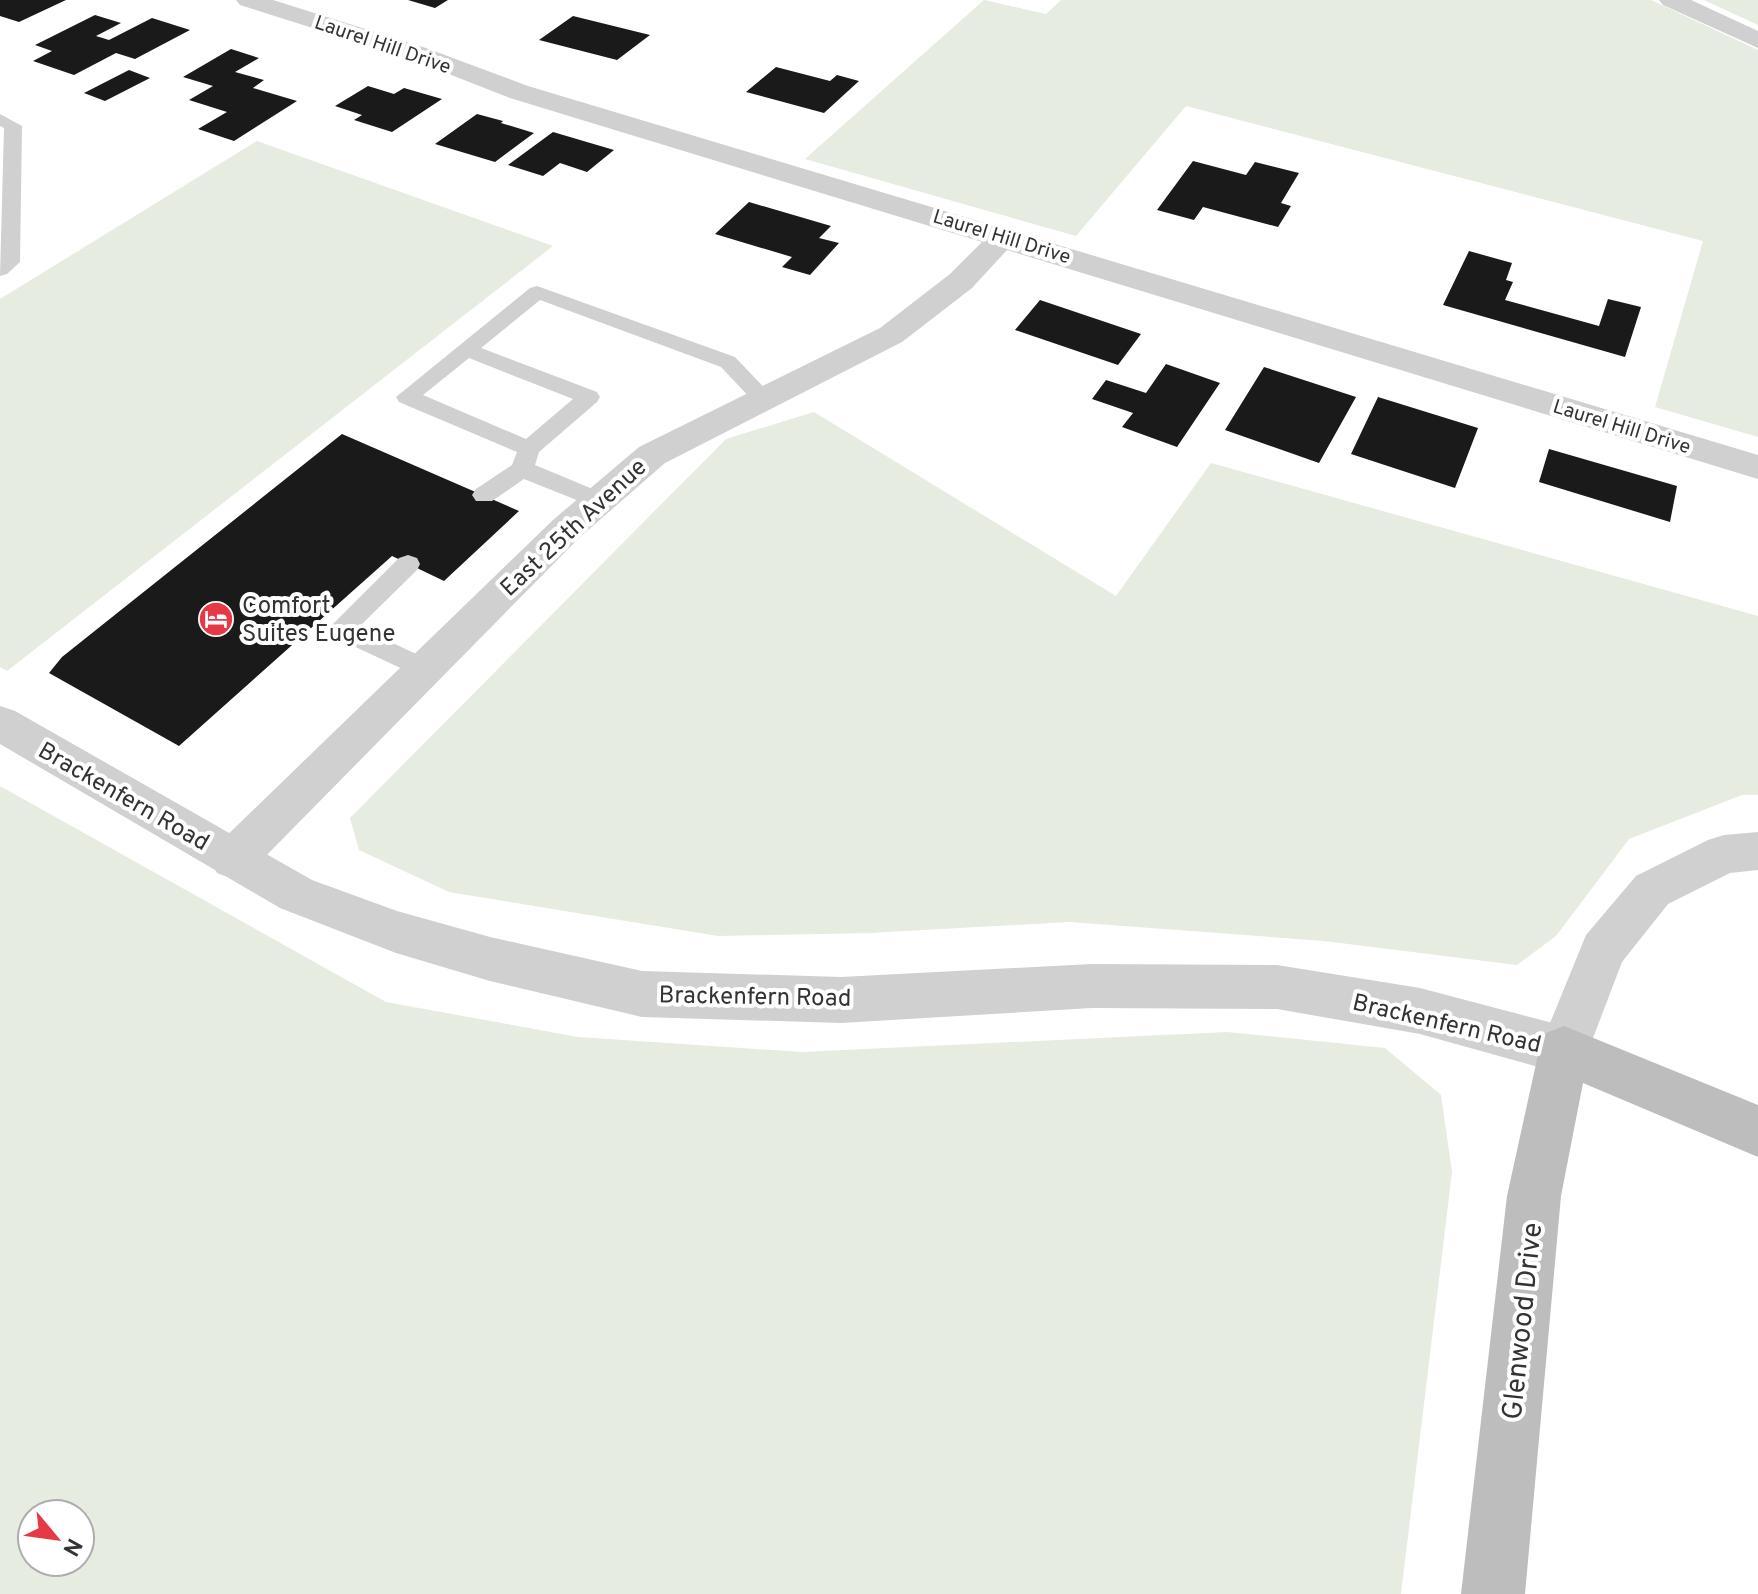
<svg xmlns="http://www.w3.org/2000/svg" width="1758" height="1594" viewBox="0 0 1758 1594" font-family="Overpass,sans-serif">
<rect width="100%" height="100%" fill="#fff"/>
<!-- green -->
<path fill="#e6ecdf" fill-rule="evenodd" d="M984 0 1046 14 1061 0H1651L1758 50V437L1655 407 1703 241 1186 106 1076 236 805 159Z
M1704 0H1758V25Z
M257 141 553 246 7 671 0 667V299Z
M814 412 1116 596 1211 463 1758 616V795H1742L1629 839 1556 936 1517 965 1324 941 1070 922 869 933 718 936 449 892 359 850 350 818 726 439Z
M0 786 386 1002 578 1037 802 1052 1227 1032 1385 1048 1441 1095 1452 1172 1401 1594H0ZM32 1514H80V1562H32Z"/>
<!-- building -->
<path fill="#1a1a1a" d="M0 0H66L19 22 0 16Z
M408 0H448L435 8Z
M95 15 121 23 96 36 109 40 152 18 190 30 135 59 116 53 74 75 33 61 52 51 35 45Z
M573 16 650 35 617 60 539 40Z
M231 49 259 58 235 72 264 80 253 88 297 101 234 141 198 129 227 112 189 100 213 86 183 77Z
M776 67 830 81 837 75 859 81 824 113 746 92Z
M129 70 150 78 105 101 84 93Z
M368 86 394 94 404 88 442 99 392 132 354 120 362 115 335 106Z
M477 114 503 121 501 123 534 133 495 162 435 144Z
M553 132 614 150 587 172 560 163 543 176 508 165Z
M1193 161 1246 175 1255 162 1299 173 1281 203 1291 206 1278 227 1203 207 1194 220 1157 210Z
M749 202 831 226 819 238 839 243 810 275 782 267 792 257 715 234Z
M1469 251 1512 263 1506 280 1513 282 1505 300 1599 326 1608 299 1641 307 1625 357 1443 305Z
M1040 300 1141 334 1118 365 1015 330Z
M1166 364 1220 383 1177 447 1122 427 1133 413 1092 399 1106 380 1146 393Z
M1264 367 1356 397 1319 463 1225 430Z
M1378 397 1478 428 1455 488 1351 454Z
M342 434 519 511 444 581 392 556 179 746 49 673 62 657Z
M1549 449 1677 486 1670 522 1539 482Z"/>
<g fill="none" stroke-linecap="round" stroke-linejoin="round">
<!-- service -->
<path fill="#d0d0d0" fill-rule="evenodd" d="M0 114 22 126 20 262 7 274 0 276 4 128 0 126Z
M537 286 735 357 774 398 771 403H755L721 367 540 300 481 348 597 392 600 397 597 402 539 452 535 465 607 495 611 501 607 507 599 509 524 479 492 501H476L472 495 476 489 512 465 517 452 399 402 396 397 530 288ZM469 358 573 399 526 439 423 395Z
M408 555 417 558 420 564 417 570 359 627 433 662 437 669 433 676 424 679 332 636 328 629 399 558Z"/>
<!-- minor -->
<path fill="#d0d0d0" fill-rule="evenodd" d="M236 0H273L426 48 528 86 1758 455V479L1007 250 972 288 902 342 665 463 579 538 249 873 233 879 217 873 210 859 217 845 553 520 639 447 880 328 950 274 982 242 510 98 408 58 240 5Z
M1659 0H1691L1758 31V48L1663 5Z
M1758 832V870L1730 873 1668 904 1622 962 1582 1067 1564 1074 1546 1067 1539 1050 1586 935 1636 876 1708 840 1724 835Z"/>
<!-- tertiary -->
<path fill="#d0d0d0" fill-rule="evenodd" d="M0 706 15 711 312 880 397 911 490 937 642 971 841 977 1092 964 1277 965 1420 988 1564 1026 1582 1033 1589 1050 1582 1067 1564 1074 1420 1034 1277 1009 1092 1008 841 1023 642 1017 490 981 396 953 280 908 0 744Z"/>
<!-- secondary -->
<path fill="#bdbdbd" fill-rule="evenodd" d="M1564 1026 1758 1105V1157L1583 1083 1561 1196 1525 1594H1461L1507 1196 1539 1050 1546 1033Z"/>
</g>
<!-- icons -->
<defs>
<g id="hotel-disc" transform="scale(1.8)"><circle r="9.5" fill="#e63946" stroke="#fff"/><path d="M-6-4.5h1.5V1H6V5H4.5V3h-9V5H-6ZM-4 0a1.8 1.8 0 1 1 3.6 0ZM.5 0V-2.5h3Q6-2.5 6 0Z" fill="#fff"/></g>
</defs>
<g fill-rule="evenodd">
<use href="#hotel-disc" x="216" y="619"/>
</g>
<g text-anchor="middle" stroke-width="8" stroke-linejoin="round" paint-order="stroke">
<!-- far-street labels -->
<g font-size="20" fill="#333" stroke="#fff">
<text transform="translate(383 44) rotate(19)" y="7">Laurel Hill Drive</text>
<text transform="translate(1002 236) rotate(17)" y="7">Laurel Hill Drive</text>
<text transform="translate(1622 426) rotate(17)" y="7">Laurel Hill Drive</text>
</g>
<!-- street labels -->
<g font-size="24" fill="#333" stroke="#fff">
<text transform="translate(573 527) rotate(-43)" y="8">East 25th Avenue</text>
<text transform="translate(124 796) rotate(30)" y="8">Brackenfern Road</text>
<text transform="translate(755 996) rotate(1)" y="8">Brackenfern Road</text>
<text transform="translate(1447 1023) rotate(13)" y="8">Brackenfern Road</text>
</g>
<!-- poi labels -->
<g font-size="24" fill="#333" stroke="#fff" text-anchor="start">
<text x="242" y="613">Comfort<tspan x="242" dy="28">Suites Eugene</tspan></text>
</g>
<!-- near-street labels -->
<g font-size="28" fill="#333" stroke="#fff">
<text transform="translate(1521 1321) rotate(-84)" y="10">Glenwood Drive</text>
</g>
</g>
<!-- north arrow -->
<g transform="translate(56 1538) rotate(119)"><circle r="38" fill="#ffffff" stroke="#adadad" stroke-width="2"/>
<path d="M0-6L14 30L0 20L-14 30Z" fill="#e63946"/>
<text y="-12" font-size="22" font-weight="bold" text-anchor="middle" fill="#333333">N</text>
</g>
</svg>
